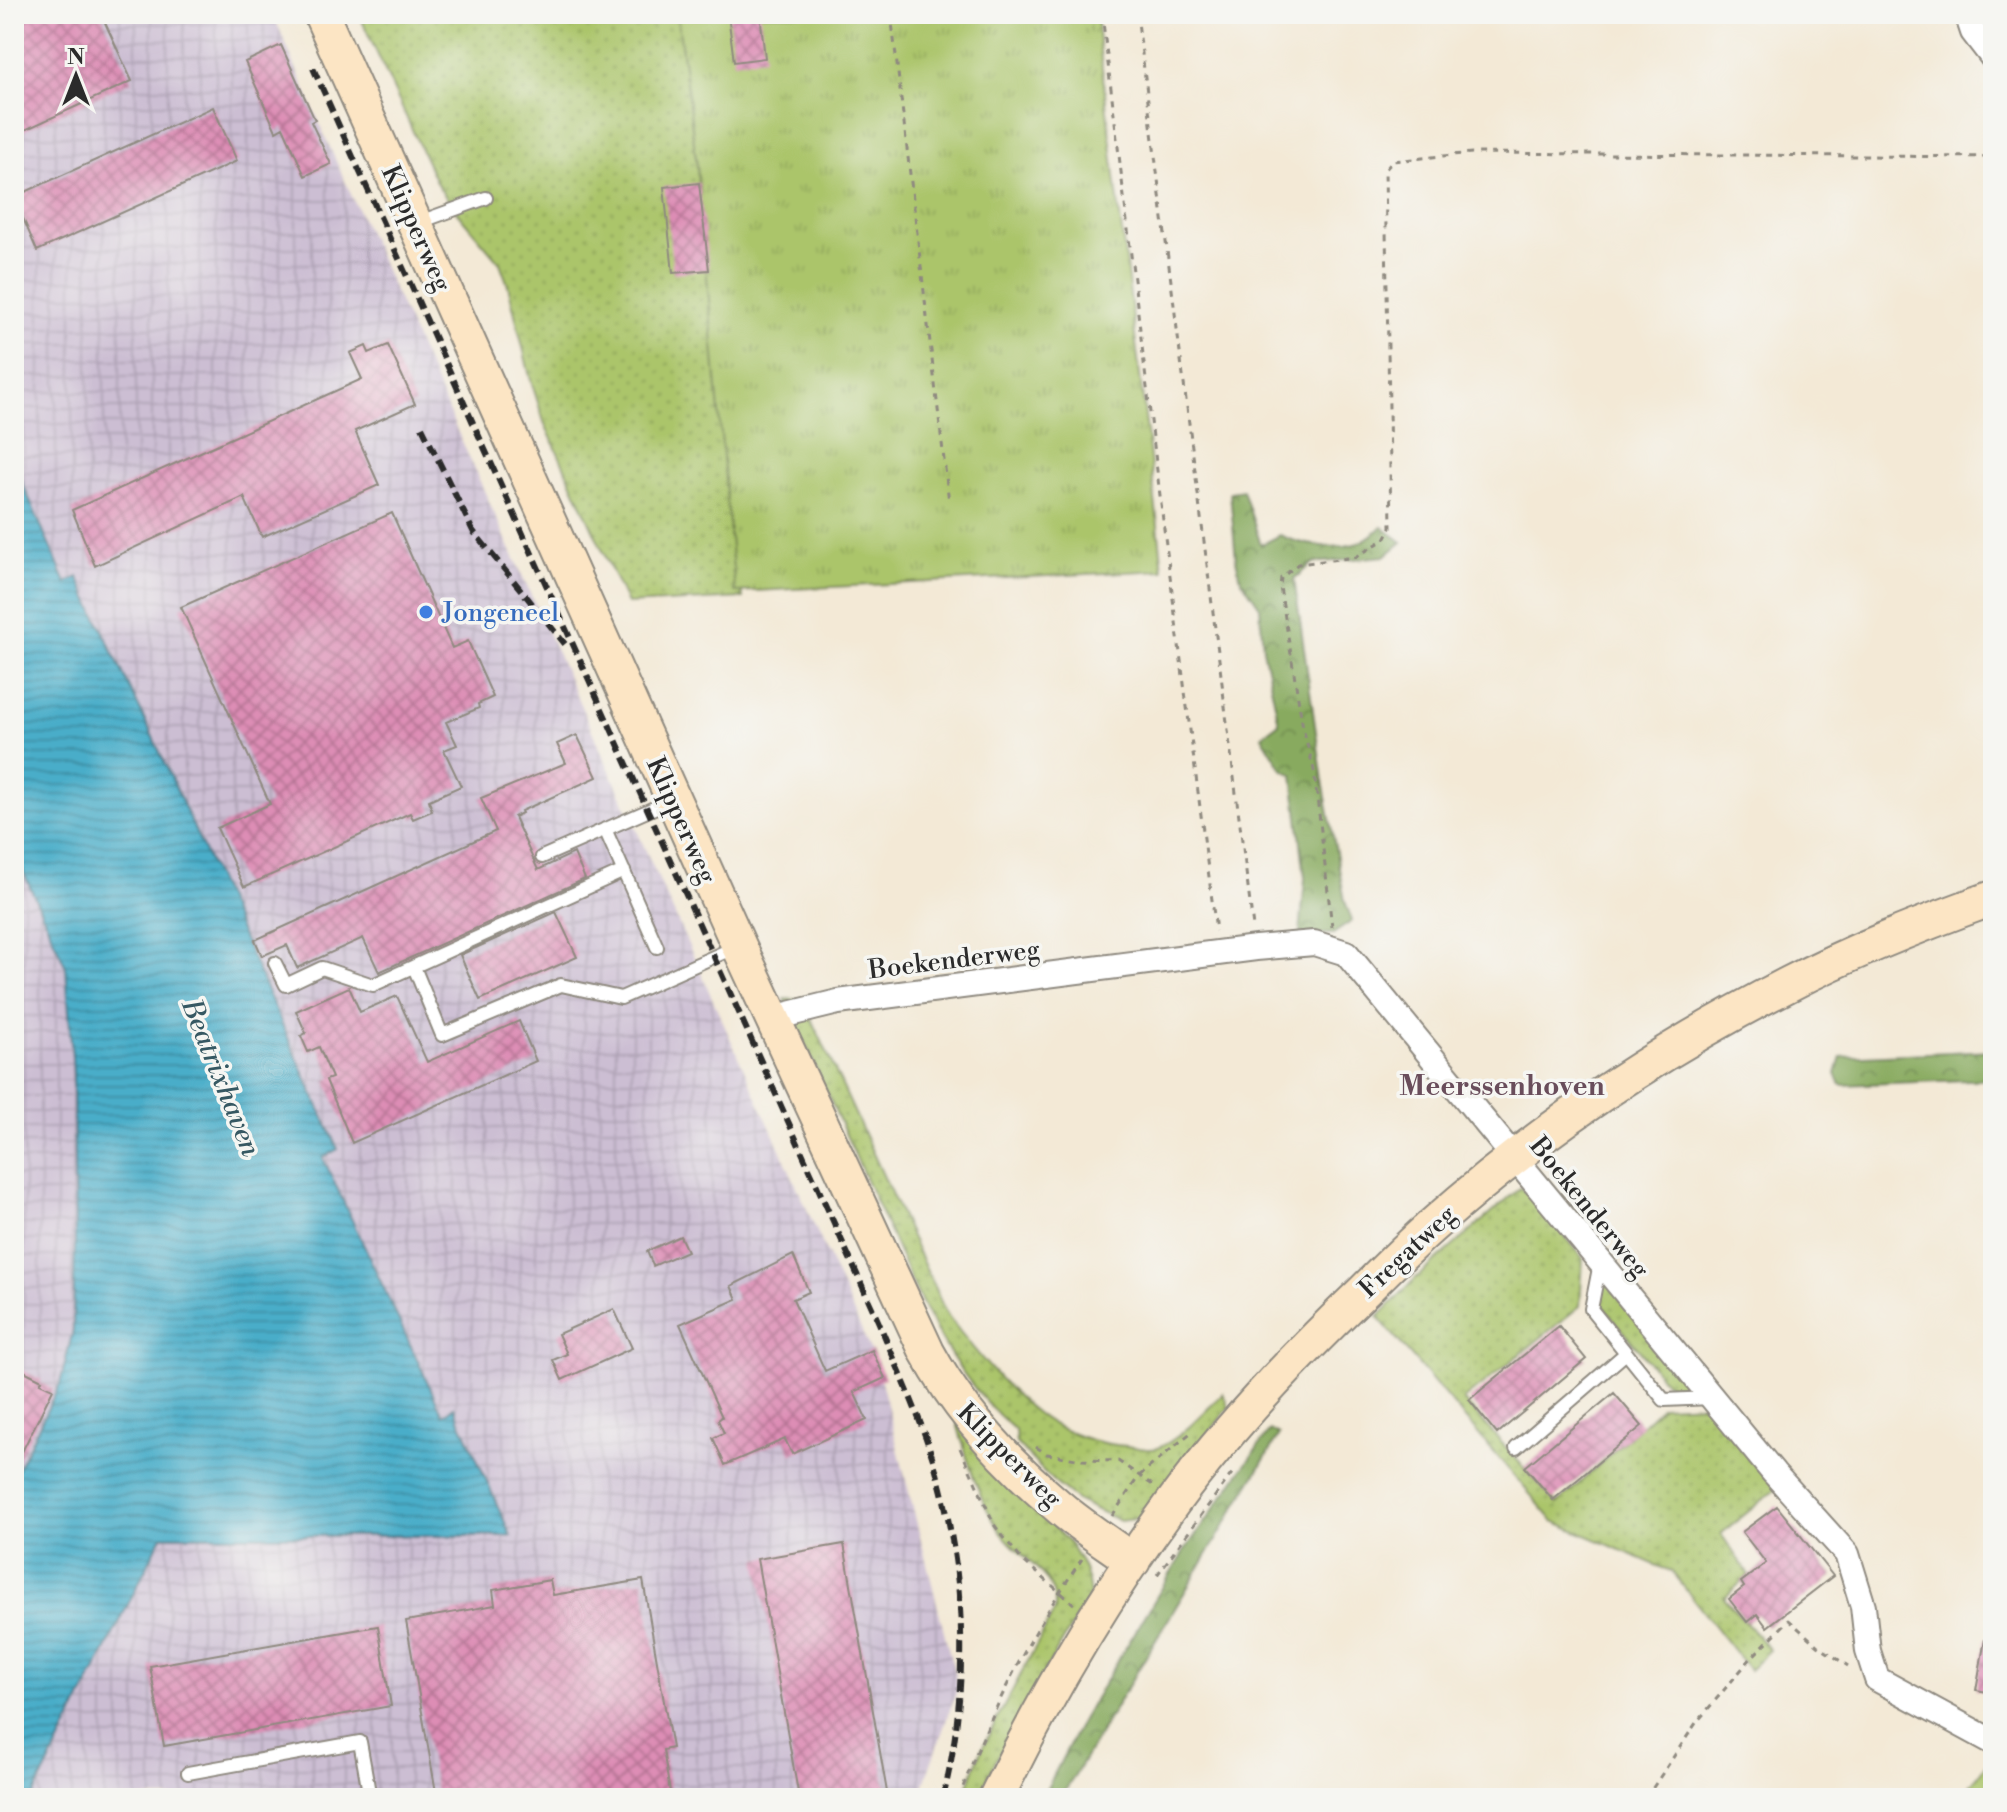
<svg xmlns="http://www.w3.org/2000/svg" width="2007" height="1812" viewBox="0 0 2007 1812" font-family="'Libre Bodoni',serif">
<defs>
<pattern id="industrial-grid" width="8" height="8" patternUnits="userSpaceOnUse" patternTransform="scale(2)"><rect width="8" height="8" fill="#ccbed3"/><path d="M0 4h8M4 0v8" fill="none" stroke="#afa3b5"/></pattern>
<pattern id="grass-dots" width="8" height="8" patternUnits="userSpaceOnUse" patternTransform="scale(2)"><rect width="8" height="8" fill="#abc56b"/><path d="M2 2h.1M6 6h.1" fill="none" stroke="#93a95d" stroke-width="1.8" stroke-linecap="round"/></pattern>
<pattern id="forest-crowns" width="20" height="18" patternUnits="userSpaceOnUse" patternTransform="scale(2)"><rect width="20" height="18" fill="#88aa5f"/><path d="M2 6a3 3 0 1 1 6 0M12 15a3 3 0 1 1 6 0" fill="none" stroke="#6f8b4f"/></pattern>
<pattern id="park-tufts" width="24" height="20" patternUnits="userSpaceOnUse" patternTransform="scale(2)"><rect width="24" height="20" fill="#abc56b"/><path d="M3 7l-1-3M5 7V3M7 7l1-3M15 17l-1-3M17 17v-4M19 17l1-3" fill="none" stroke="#93a95d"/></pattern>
<pattern id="water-rules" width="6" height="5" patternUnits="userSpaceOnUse" patternTransform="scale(2)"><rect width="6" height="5" fill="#49adc9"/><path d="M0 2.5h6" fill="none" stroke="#3d8da3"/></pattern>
<pattern id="building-cross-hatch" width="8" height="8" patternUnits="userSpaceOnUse" patternTransform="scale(2)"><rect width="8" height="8" fill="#dd8db5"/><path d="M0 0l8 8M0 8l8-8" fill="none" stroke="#b37393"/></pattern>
</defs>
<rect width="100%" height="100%" fill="#f6f6f2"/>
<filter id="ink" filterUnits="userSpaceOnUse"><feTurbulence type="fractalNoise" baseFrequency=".0125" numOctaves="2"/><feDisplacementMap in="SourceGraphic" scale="16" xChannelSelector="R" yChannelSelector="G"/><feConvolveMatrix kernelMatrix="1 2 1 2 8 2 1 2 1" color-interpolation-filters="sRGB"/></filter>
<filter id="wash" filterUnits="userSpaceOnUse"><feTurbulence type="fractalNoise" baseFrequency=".006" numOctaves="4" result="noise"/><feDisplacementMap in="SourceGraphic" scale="32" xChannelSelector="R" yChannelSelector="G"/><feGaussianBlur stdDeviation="1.8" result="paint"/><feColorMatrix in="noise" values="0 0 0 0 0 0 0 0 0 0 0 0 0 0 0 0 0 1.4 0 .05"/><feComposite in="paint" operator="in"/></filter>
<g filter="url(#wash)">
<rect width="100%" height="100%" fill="#f3e9d6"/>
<!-- industrial -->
<path fill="url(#industrial-grid)" d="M14 14H273L327 141 877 1365 958 1687 919 1798H14Z"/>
<!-- grass -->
<path fill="url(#grass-dots)" stroke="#6b784b" stroke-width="2" d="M359 14H693L692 120 743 598 627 604 544 422 530 377 508 285 500 263 454 209 437 184Z
M785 999 803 1000 946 1313C971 1347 1019 1407 1056 1426 1077 1437 1104 1445 1127 1446 1135 1447 1149 1451 1157 1448 1178 1441 1208 1409 1223 1393L1229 1407 1142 1518 1120 1521 1078 1501 1054 1482 1016 1443 1015 1430C945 1371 914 1285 877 1204 847 1136 816 1068 785 999Z
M1520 1188 1534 1198 1583 1258 1580 1306 1463 1400 1557 1504 1662 1406 1706 1404 1776 1489 1721 1534 1749 1575 1724 1598 1770 1650 1749 1670 1672 1572 1553 1521 1378 1317 1415 1279Z
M1604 1277 1697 1391 1674 1393 1599 1301Z
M957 1423C975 1444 993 1465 1011 1485 1044 1522 1085 1542 1090 1595L1020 1713 977 1798H963L983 1746 1055 1610C1058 1574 1019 1558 1001 1532 979 1502 967 1459 957 1423Z
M1993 1755V1798H1961Z"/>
<!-- forest -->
<path fill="url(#forest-crowns)" stroke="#5a6a45" stroke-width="2" d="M1243 490 1261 545 1280 535C1300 545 1333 550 1355 544 1364 542 1374 533 1382 527L1402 542 1385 556 1313 563 1294 579 1323 781 1345 901 1352 921 1333 934H1300L1305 878 1293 775 1282 769 1262 736 1279 723 1263 649 1260 607 1241 579 1236 560 1230 492Z
M1993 1050V1079L1841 1085 1836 1074 1841 1057Z
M1270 1430 1279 1435 1061 1798H1042L1083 1718 1185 1550Z"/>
<!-- park -->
<path fill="url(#park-tufts)" stroke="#6b784b" stroke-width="2" d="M677 14H1096C1116 200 1143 384 1163 570L735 592 697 165Z"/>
<!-- water -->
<path fill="url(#water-rules)" stroke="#3a6c7a" stroke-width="2" d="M14 464 66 583 78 577 158 748 338 1149 323 1158 443 1415 454 1407 511 1536H162L32 1798H14V1476L60 1384 73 1330 75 1245 73 1073 66 967 14 851Z"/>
<g id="blocks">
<!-- building -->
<path fill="url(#building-cross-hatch)" d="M14 14H101L132 81 14 135Z
M728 14H760L765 58 734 62Z
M281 45 315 120 311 122 331 164 305 176 283 127 276 131 245 62Z
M213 107 237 161 37 251 14 197Z
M699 183 709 270 673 273 664 187Z
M388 345 415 404 355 431 379 485 262 537 244 497 95 566 72 510 362 379 350 353 366 346 369 353Z
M392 513 452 648 468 641 493 697 478 704 479 708 446 722 457 745 444 750 461 786 429 800 432 811 413 819 410 813 244 887 217 828 270 804 181 607Z
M577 735 597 777 521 811 522 813 514 817 538 870 574 853 585 879 379 972 363 938 297 968 287 945 262 956 255 940 496 831 481 798 566 763 557 744Z
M556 912 577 957 480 1000 460 955Z
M349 987 360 1012 397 996 427 1062 519 1021 536 1061 352 1143 326 1080 332 1078 319 1047 308 1052 301 1036 306 1033 296 1011Z
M680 1236 687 1251 653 1266 647 1251Z
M793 1255 809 1292 793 1299 825 1371 872 1350 885 1378 854 1392 867 1420 792 1454 785 1439 725 1465 713 1438 724 1433 718 1420 722 1417 680 1324 737 1299 731 1286Z
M614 1309 632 1348 562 1380 553 1360 567 1354 558 1334Z
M1559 1326 1586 1359 1497 1434 1469 1400Z
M14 1366 42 1380 40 1383 53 1389 14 1468Z
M1614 1393 1642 1426 1553 1500 1525 1467Z
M1777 1506 1833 1576 1767 1627 1757 1614 1747 1622 1729 1599 1744 1587 1741 1582 1766 1563 1742 1532Z
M844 1544 888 1798H799L757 1559Z
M550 1580 553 1595 643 1580 672 1748 663 1750 671 1798H437L406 1621 495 1605 493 1590Z
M378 1626 391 1706 164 1746 150 1666Z
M1985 1639 1993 1640V1693L1976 1690Z"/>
</g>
</g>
<g filter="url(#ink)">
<use href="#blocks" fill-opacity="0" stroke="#8f8a80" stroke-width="2"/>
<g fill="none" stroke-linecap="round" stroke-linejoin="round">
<!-- lane casing -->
<g stroke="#8f8a80" stroke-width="16">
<path id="lane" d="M428 219 486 198
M605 829 657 947
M542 857 670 801
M275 963 286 985 322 968 373 985 624 871
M414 967 442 1035 561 985 621 998 738 946
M1600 1263 1591 1309 1664 1400 1712 1398
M1516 1448 1626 1353
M188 1773 360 1742 370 1798"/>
</g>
<!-- street casing -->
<g stroke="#8f8a80" stroke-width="28">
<path id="street" d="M1967 14 1973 32 1993 58
M773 1018 838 1002 1256 948 1314 943 1346 953 1774 1473 1847 1554 1863 1606 1868 1651 1877 1679 1993 1742"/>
</g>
<!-- secondary casing -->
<g stroke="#8f8a80" stroke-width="38">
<path id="secondary" d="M321 14 739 946 927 1352C960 1413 1006 1462 1058 1506 1081 1526 1108 1543 1133 1561
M996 1798C1046 1695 1106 1594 1174 1501 1230 1425 1296 1356 1364 1291 1387 1268 1410 1245 1434 1224 1541 1129 1662 1049 1789 984 1854 950 1924 923 1993 898"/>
</g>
<!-- path -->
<path stroke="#8f8a80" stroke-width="3" stroke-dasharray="6 6" stroke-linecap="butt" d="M891 14 949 502
M1102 14 1165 537 1216 931
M1137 14 1253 927
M1332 927 1314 770 1303 728 1280 587 1281 578 1298 564 1356 557 1385 539 1391 527 1385 170 1393 161 1472 153 1993 157
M1036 1447 1047 1454 1082 1460 1118 1461 1154 1486
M960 1448 995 1526 1021 1559 1074 1604
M1112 1516 1139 1476 1194 1430
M1157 1575 1233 1472
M959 1798C990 1713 1030 1633 1082 1559
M1646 1798 1696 1723 1752 1657 1789 1620 1818 1646 1848 1666"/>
<!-- lane -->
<use href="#lane" stroke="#fff" stroke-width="12"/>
<!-- street -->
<use href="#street" stroke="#fff" stroke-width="24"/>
<!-- secondary -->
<use href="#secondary" stroke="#fce5c4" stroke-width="34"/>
<!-- rail -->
<path stroke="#2b2b2b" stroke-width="6" stroke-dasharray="12 6" stroke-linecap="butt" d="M313 68 879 1323C900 1374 924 1424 938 1477 967 1582 969 1692 943 1798
M422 427 473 531 565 644"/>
</g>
</g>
<!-- markers -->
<circle fill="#3f7fe0" stroke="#f6f6f2" stroke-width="3" cx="426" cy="612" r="8"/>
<g text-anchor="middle" stroke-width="7" stroke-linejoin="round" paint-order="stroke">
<!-- street labels -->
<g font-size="26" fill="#2b2b2b" stroke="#f6f6f2">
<text transform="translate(417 228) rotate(66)" y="9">Klipperweg</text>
<text transform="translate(682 820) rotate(66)" y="9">Klipperweg</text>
<text transform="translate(954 959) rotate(-7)" y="9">Boekenderweg</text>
<text transform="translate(1590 1207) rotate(51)" y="9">Boekenderweg</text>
<text transform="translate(1407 1251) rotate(-43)" y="9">Fregatweg</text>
<text transform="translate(1010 1455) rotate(45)" y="9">Klipperweg</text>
</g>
<!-- shop labels -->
<g font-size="26" fill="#366cbe" stroke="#f6f6f2" text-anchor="start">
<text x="442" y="621">Jongeneel</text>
</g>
<!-- water labels -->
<g font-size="28" font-style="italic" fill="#365862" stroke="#f6f6f2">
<text transform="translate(222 1077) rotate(68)" y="10">Beatrixhaven</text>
</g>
<!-- neighbourhood labels -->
<g font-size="28" font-weight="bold" fill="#694d5b" stroke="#f6f6f2">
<text x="1502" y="1095">Meerssenhoven</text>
</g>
</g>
<!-- margin -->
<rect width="2007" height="1812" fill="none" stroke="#f6f6f2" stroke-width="48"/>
<!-- north arrow -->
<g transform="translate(76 76)" stroke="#f6f6f2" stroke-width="6" paint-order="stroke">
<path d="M0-6L14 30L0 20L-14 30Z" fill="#2b2b2b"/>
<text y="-12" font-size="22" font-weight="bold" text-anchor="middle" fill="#2b2b2b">N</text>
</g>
</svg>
